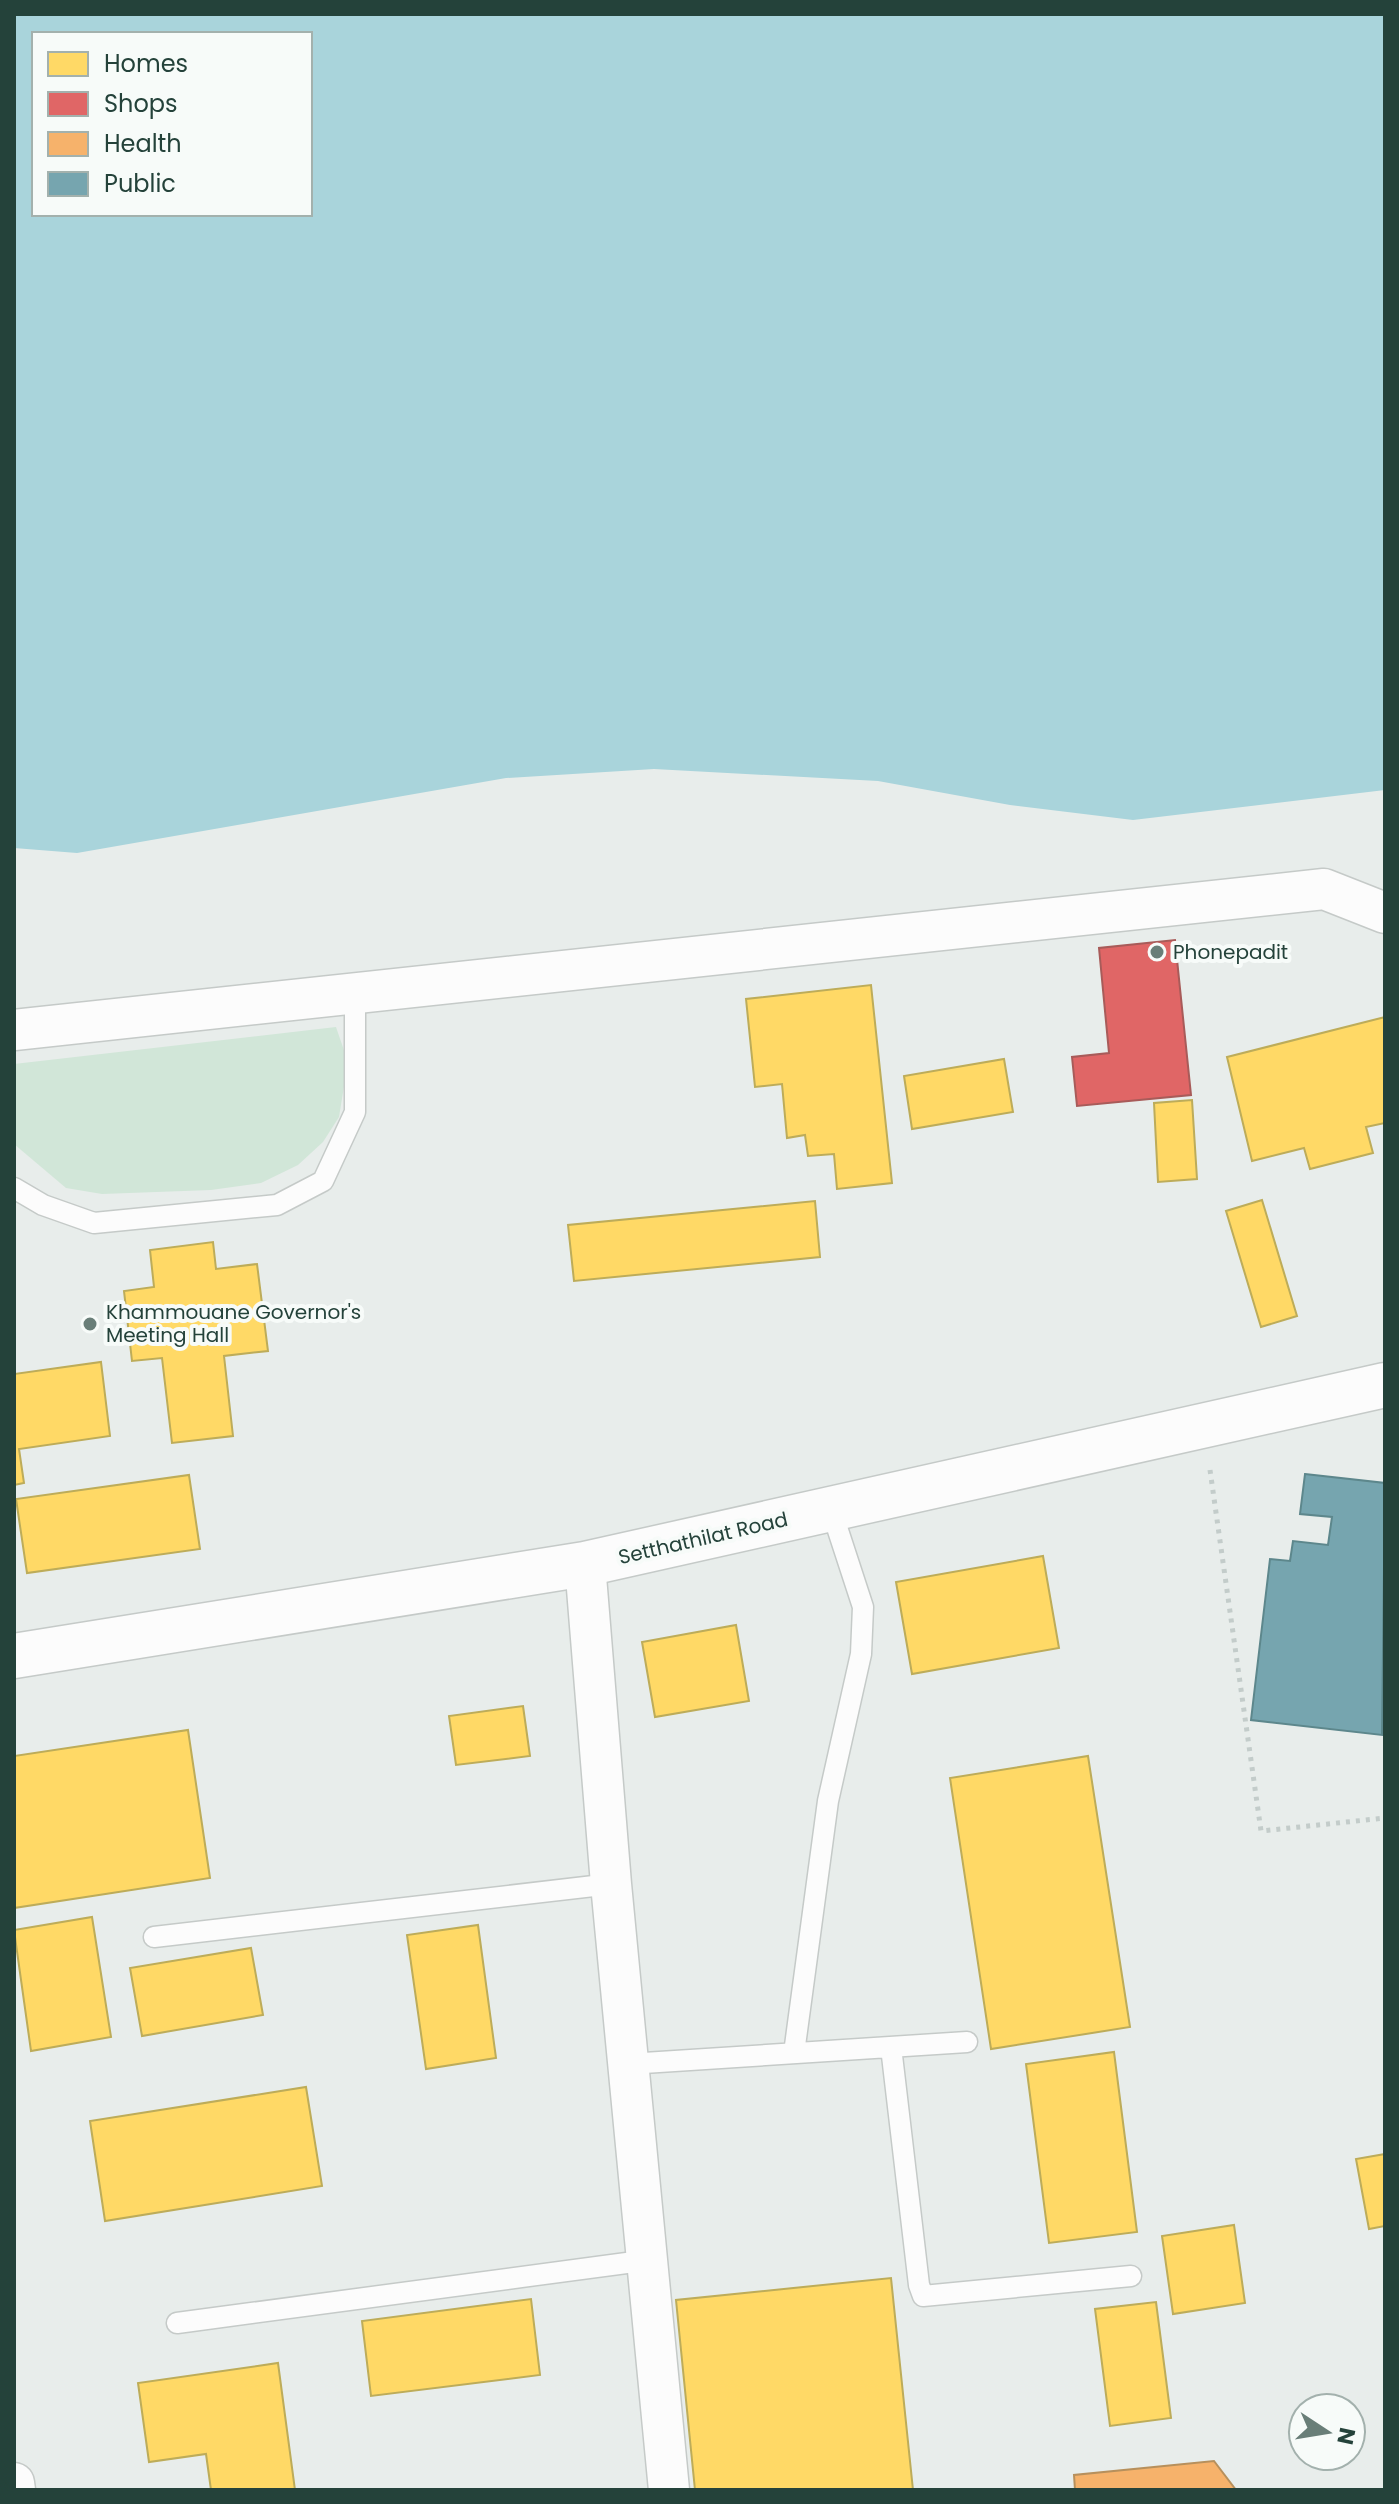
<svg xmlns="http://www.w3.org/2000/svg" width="1399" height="2504" viewBox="0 0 1399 2504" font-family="Poppins,sans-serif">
<rect width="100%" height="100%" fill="#e8edeb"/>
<!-- green -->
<path fill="#d1e6d8" d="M336 1027 348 1062 339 1117 323 1142 298 1165 261 1183 211 1190 102 1194 66 1188 14 1144V1064Z"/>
<!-- water -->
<path fill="#a9d4db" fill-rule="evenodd" d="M14 14H1385V790L1133 820 1010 805 878 781 654 769 506 778 77 853 14 848ZM34 34H310V214H34Z"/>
<!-- homes -->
<path fill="#ffd966" stroke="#bdac59" stroke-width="2" d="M871 985 892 1183 837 1189 834 1154 808 1156 805 1135 787 1138 782 1084 755 1087 746 999Z
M1385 1017V1123L1366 1127 1373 1153 1310 1169 1304 1148 1252 1161 1227 1057Z
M1004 1059 1013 1112 912 1129 904 1076Z
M1192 1100 1197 1179 1158 1182 1154 1103Z
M1262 1200 1297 1316 1261 1327 1226 1211Z
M815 1201 820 1257 574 1281 568 1225Z
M213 1242 216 1269 257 1264 268 1351 224 1356 233 1436 172 1443 162 1358 132 1361 124 1291 154 1287 150 1250Z
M101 1362 110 1436 19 1449 24 1483 14 1485V1374Z
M189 1475 200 1549 27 1573 16 1499Z
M1043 1556 1059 1648 912 1674 896 1582Z
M736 1625 749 1701 655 1717 642 1642Z
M523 1706 530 1756 456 1765 449 1716Z
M188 1730 210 1878 14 1908V1756Z
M1088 1756 1130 2027 991 2049 950 1778Z
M92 1917 111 2037 31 2051 14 1930Z
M478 1925 496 2058 426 2069 407 1935Z
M251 1948 263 2015 142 2036 130 1968Z
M1114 2052 1137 2232 1049 2243 1026 2064Z
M306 2087 322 2186 105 2221 90 2121Z
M1385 2154V2226L1369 2229 1356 2159Z
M1234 2225 1245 2303 1173 2314 1162 2236Z
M891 2278 913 2490H695L676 2300Z
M531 2299 540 2375 371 2396 362 2321Z
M1156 2302 1171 2418 1110 2426 1095 2309Z
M278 2363 295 2490H211L206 2454 149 2462 138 2383Z"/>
<!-- shops -->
<path fill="#e06666" stroke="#a85b59" stroke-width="2" d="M1175 940 1191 1095 1077 1106 1072 1057 1109 1053 1099 948Z"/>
<!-- health -->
<path fill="#f6b26b" stroke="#b7905c" stroke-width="2" d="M1214 2461 1236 2490H1075L1074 2475Z"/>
<!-- public -->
<path fill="#76a5af" stroke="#5d878c" stroke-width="2" d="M1305 1474 1385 1483 1382 1735 1251 1720 1270 1559 1290 1561 1293 1541 1328 1545 1332 1517 1300 1514Z"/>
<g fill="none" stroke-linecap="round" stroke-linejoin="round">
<!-- service casing -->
<g stroke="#c5cac8" stroke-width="23">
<path id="service" d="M14 1188 43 1205 94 1223 277 1205 323 1181 355 1112V993
M154 1937 611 1884
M891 2047 919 2285 923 2296 1131 2276
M794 2053 828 1801 861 1654 863 1607 831 1509
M628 2064 967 2042
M177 2323 649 2260"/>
</g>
<!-- minor casing -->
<g stroke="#c5cac8" stroke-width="43">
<path id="minor" d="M14 1030 1324 889 1385 913
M585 1564 611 1884 669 2490
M14 2483 15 2490"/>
</g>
<!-- tertiary casing -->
<g stroke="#c5cac8" stroke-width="47">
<path id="tertiary" d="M14 1656 585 1564 1385 1385"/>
</g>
<!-- path -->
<path stroke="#c3ccca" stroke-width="5" stroke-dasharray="4 6" stroke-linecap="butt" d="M1210 1470 1261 1831 1385 1818"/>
<!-- service -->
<use href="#service" stroke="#fcfcfc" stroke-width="20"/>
<!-- minor -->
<use href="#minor" stroke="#fcfcfc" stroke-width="40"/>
<!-- tertiary -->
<use href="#tertiary" stroke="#fcfcfc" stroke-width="44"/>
</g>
<!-- markers -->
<g fill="#697e78" stroke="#f7fbf9" stroke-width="3">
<circle cx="1157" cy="952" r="8"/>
<circle cx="90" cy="1324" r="8"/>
</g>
<g text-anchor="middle" stroke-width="8" stroke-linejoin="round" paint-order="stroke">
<!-- poi labels -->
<g font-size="20" fill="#24423a" stroke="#f7fbf9" text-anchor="start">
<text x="1173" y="959">Phonepadit</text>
<text x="106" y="1319">Khammouane Governor's<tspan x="106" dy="23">Meeting Hall</tspan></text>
</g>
<!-- street labels -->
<g font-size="20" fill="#24423a" stroke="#f7fbf9">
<text transform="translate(703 1538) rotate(-13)" y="7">Setthathilat Road</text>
</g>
</g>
<!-- border -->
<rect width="1399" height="2504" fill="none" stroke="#24423a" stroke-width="32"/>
<!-- legend -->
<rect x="32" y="32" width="280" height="184" fill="#f7fbf9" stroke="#a3b1ad" stroke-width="2"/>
<rect x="48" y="52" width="40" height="24" fill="#ffd966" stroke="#a3b1ad" stroke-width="2"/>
<text x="104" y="72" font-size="24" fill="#24423a">Homes</text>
<rect x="48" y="92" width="40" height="24" fill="#e06666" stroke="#a3b1ad" stroke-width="2"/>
<text x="104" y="112" font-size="24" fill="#24423a">Shops</text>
<rect x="48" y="132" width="40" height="24" fill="#f6b26b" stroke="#a3b1ad" stroke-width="2"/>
<text x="104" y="152" font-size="24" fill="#24423a">Health</text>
<rect x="48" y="172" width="40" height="24" fill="#76a5af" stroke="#a3b1ad" stroke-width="2"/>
<text x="104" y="192" font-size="24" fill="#24423a">Public</text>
<!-- north arrow -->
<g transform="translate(1327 2432) rotate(102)"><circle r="38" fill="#f7fbf9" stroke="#a3b1ad" stroke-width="2"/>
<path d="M0-6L14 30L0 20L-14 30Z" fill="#697e78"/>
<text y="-12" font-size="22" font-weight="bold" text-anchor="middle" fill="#24423a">N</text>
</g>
</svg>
